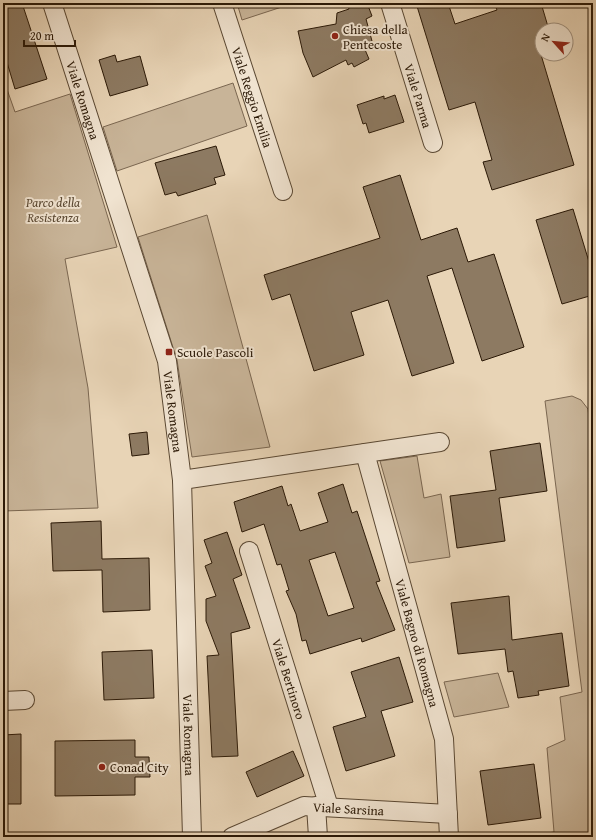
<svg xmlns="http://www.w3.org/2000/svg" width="596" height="840" viewBox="0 0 596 840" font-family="'Gentium Book Plus',serif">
<rect width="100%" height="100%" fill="#e8d4b6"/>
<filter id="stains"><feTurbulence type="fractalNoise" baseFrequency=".005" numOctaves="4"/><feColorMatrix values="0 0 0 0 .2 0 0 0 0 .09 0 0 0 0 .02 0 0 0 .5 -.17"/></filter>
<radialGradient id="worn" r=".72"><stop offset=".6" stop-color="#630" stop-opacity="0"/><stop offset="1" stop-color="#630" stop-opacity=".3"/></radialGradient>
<!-- green -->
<path fill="#c8b498" stroke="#7a6650" d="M237 3H294L242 20Z
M3 78 15 112 70 94 117 247 65 259 88 388 98 508 3 511Z
M233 83 247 126 117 171 103 127Z
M207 215 270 447 192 457 177 360 138 237Z
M572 396 581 400 588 409 593 451V837H519L554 832 547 748 565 740 560 697 582 692 545 401Z
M417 456 424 498 441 494 450 557 409 563 380 461Z
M498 673 509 707 454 717 444 682Z"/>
<!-- building -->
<path fill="#8d7a62" stroke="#2b1907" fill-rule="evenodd" d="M3 3H22L47 79 15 89 3 49Z
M347 3H367L372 16 366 19 372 41 363 45 369 59 354 67 352 63 348 65 346 60 313 77 303 53 298 31 336 24 337 13 349 9Z
M416 3H448L455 24 497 10 494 3H541L549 30H542V36L536 38 574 165 492 190 483 162 492 160 475 102 449 110Z
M115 55 117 62 140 56 148 85 110 96 99 60Z
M395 95 404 122 369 133 366 123 363 124 357 105 384 96V99Z
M216 146 225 175 214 178 216 184 178 196 176 192 165 195 155 163Z
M400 175 421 240 457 228 468 262 494 254 524 347 482 361 452 268 427 276 454 363 412 376 388 300 351 312 364 355 314 371 290 294 272 300 264 275 380 238 363 187Z
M573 209 593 275V295L562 304 536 220Z
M147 432 149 454 132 456 129 434Z
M540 443 547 491 499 498 505 541 457 548 450 496 496 490 490 451Z
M343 484 352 513 357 511 380 581 376 582 395 630 362 642 361 638 310 654 306 640 302 641 296 614 286 591 289 590 281 564 277 565 264 524 242 532 234 502 282 486 288 506 291 504 300 531 328 522 318 493ZM335 552 354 608 328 616 309 560Z
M101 521 102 559 149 558 150 610 103 612 102 570 53 571 51 523Z
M227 532 242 575 233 579 250 628 231 633 238 756 212 757 207 656 219 655 206 621V599L216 596 205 566 212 563 204 540Z
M509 596 512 640 562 633 569 686 538 691 539 695 518 698 513 671 508 672 505 649 458 654 451 603Z
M152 650 154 698 104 700 102 652Z
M399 657 413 702 381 711 395 756 346 771 333 727 366 717 351 672Z
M21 734V804H3V735Z
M135 740V757H149L150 777H135V795L55 796V741Z
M293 751 304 776 257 797 246 772Z
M534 764 541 818 488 825 480 771Z"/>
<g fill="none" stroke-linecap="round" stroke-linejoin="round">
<!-- minor casing -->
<g stroke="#5a4833" stroke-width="20">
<g id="minor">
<path id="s1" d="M52 3 167 361 182 480 192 837"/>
<path id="s2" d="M222 3 283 191"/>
<path id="s3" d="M390 3 433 143"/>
<path d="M365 453 440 442"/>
<path id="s4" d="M182 480 365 453 444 739 449 837"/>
<path id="s5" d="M249 551 329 807"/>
<path d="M3 701 25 700"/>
<path d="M316 806 318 837"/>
<path id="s6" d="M232 837 304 806 448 814"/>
</g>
</g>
<!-- minor -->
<use href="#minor" stroke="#f0e3d0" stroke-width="18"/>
</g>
<!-- markers -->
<g fill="#8f2418" stroke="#f0e3d0" stroke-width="1.5">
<circle cx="335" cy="36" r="4"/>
<rect x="165" y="348" width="8" height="8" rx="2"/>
<circle cx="102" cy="767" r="4"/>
</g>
<g text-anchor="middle" stroke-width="4" stroke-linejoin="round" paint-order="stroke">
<!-- poi labels -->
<g font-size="13" fill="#2b1907" stroke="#f0e3d0" text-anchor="start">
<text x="343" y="34">Chiesa della<tspan x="343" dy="15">Pentecoste</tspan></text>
<text x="177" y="357">Scuole Pascoli</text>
<text x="110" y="772">Conad City</text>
</g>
<!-- street labels -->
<g font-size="13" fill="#2b1907" stroke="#f0e3d0">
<text dy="5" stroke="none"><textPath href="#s3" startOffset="97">Viale Parma</textPath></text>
<text dy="5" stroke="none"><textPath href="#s2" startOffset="99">Viale Reggio Emilia</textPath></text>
<text dy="5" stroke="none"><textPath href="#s1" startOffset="102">Viale Romagna</textPath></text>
<text dy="5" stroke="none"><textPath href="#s1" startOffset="427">Viale Romagna</textPath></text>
<text dy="5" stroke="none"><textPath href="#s4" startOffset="382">Viale Bagno di Romagna</textPath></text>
<text dy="5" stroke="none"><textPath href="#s5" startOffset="134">Viale Bertinoro</textPath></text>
<text dy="5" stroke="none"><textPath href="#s1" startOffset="751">Viale Romagna</textPath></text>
<text dy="5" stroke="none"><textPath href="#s6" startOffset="123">Viale Sarsina</textPath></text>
</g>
<!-- park labels -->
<g font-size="13" font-style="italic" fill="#5a4832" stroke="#f0e3d0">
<text x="53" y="207">Parco della<tspan x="53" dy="15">Resistenza</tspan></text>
</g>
</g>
<!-- margin -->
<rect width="596" height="840" fill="none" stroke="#e8d4b6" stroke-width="16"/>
<rect x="4" y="4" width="588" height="832" fill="none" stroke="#2b1907" stroke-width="2"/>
<rect x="8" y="8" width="580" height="824" fill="none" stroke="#2b1907"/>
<!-- north arrow -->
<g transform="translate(554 42) rotate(297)"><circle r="19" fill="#f0e3d0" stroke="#a19280"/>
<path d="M0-3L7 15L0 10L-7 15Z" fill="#8f2418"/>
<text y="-6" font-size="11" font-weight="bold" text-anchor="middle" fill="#2b1907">N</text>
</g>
<!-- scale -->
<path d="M24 40v6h51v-6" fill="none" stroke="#2b1907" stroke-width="2"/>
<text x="30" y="40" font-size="12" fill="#2b1907" stroke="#f0e3d0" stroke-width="3" paint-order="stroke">20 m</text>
<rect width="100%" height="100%" filter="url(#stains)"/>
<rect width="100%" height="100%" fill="url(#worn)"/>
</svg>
